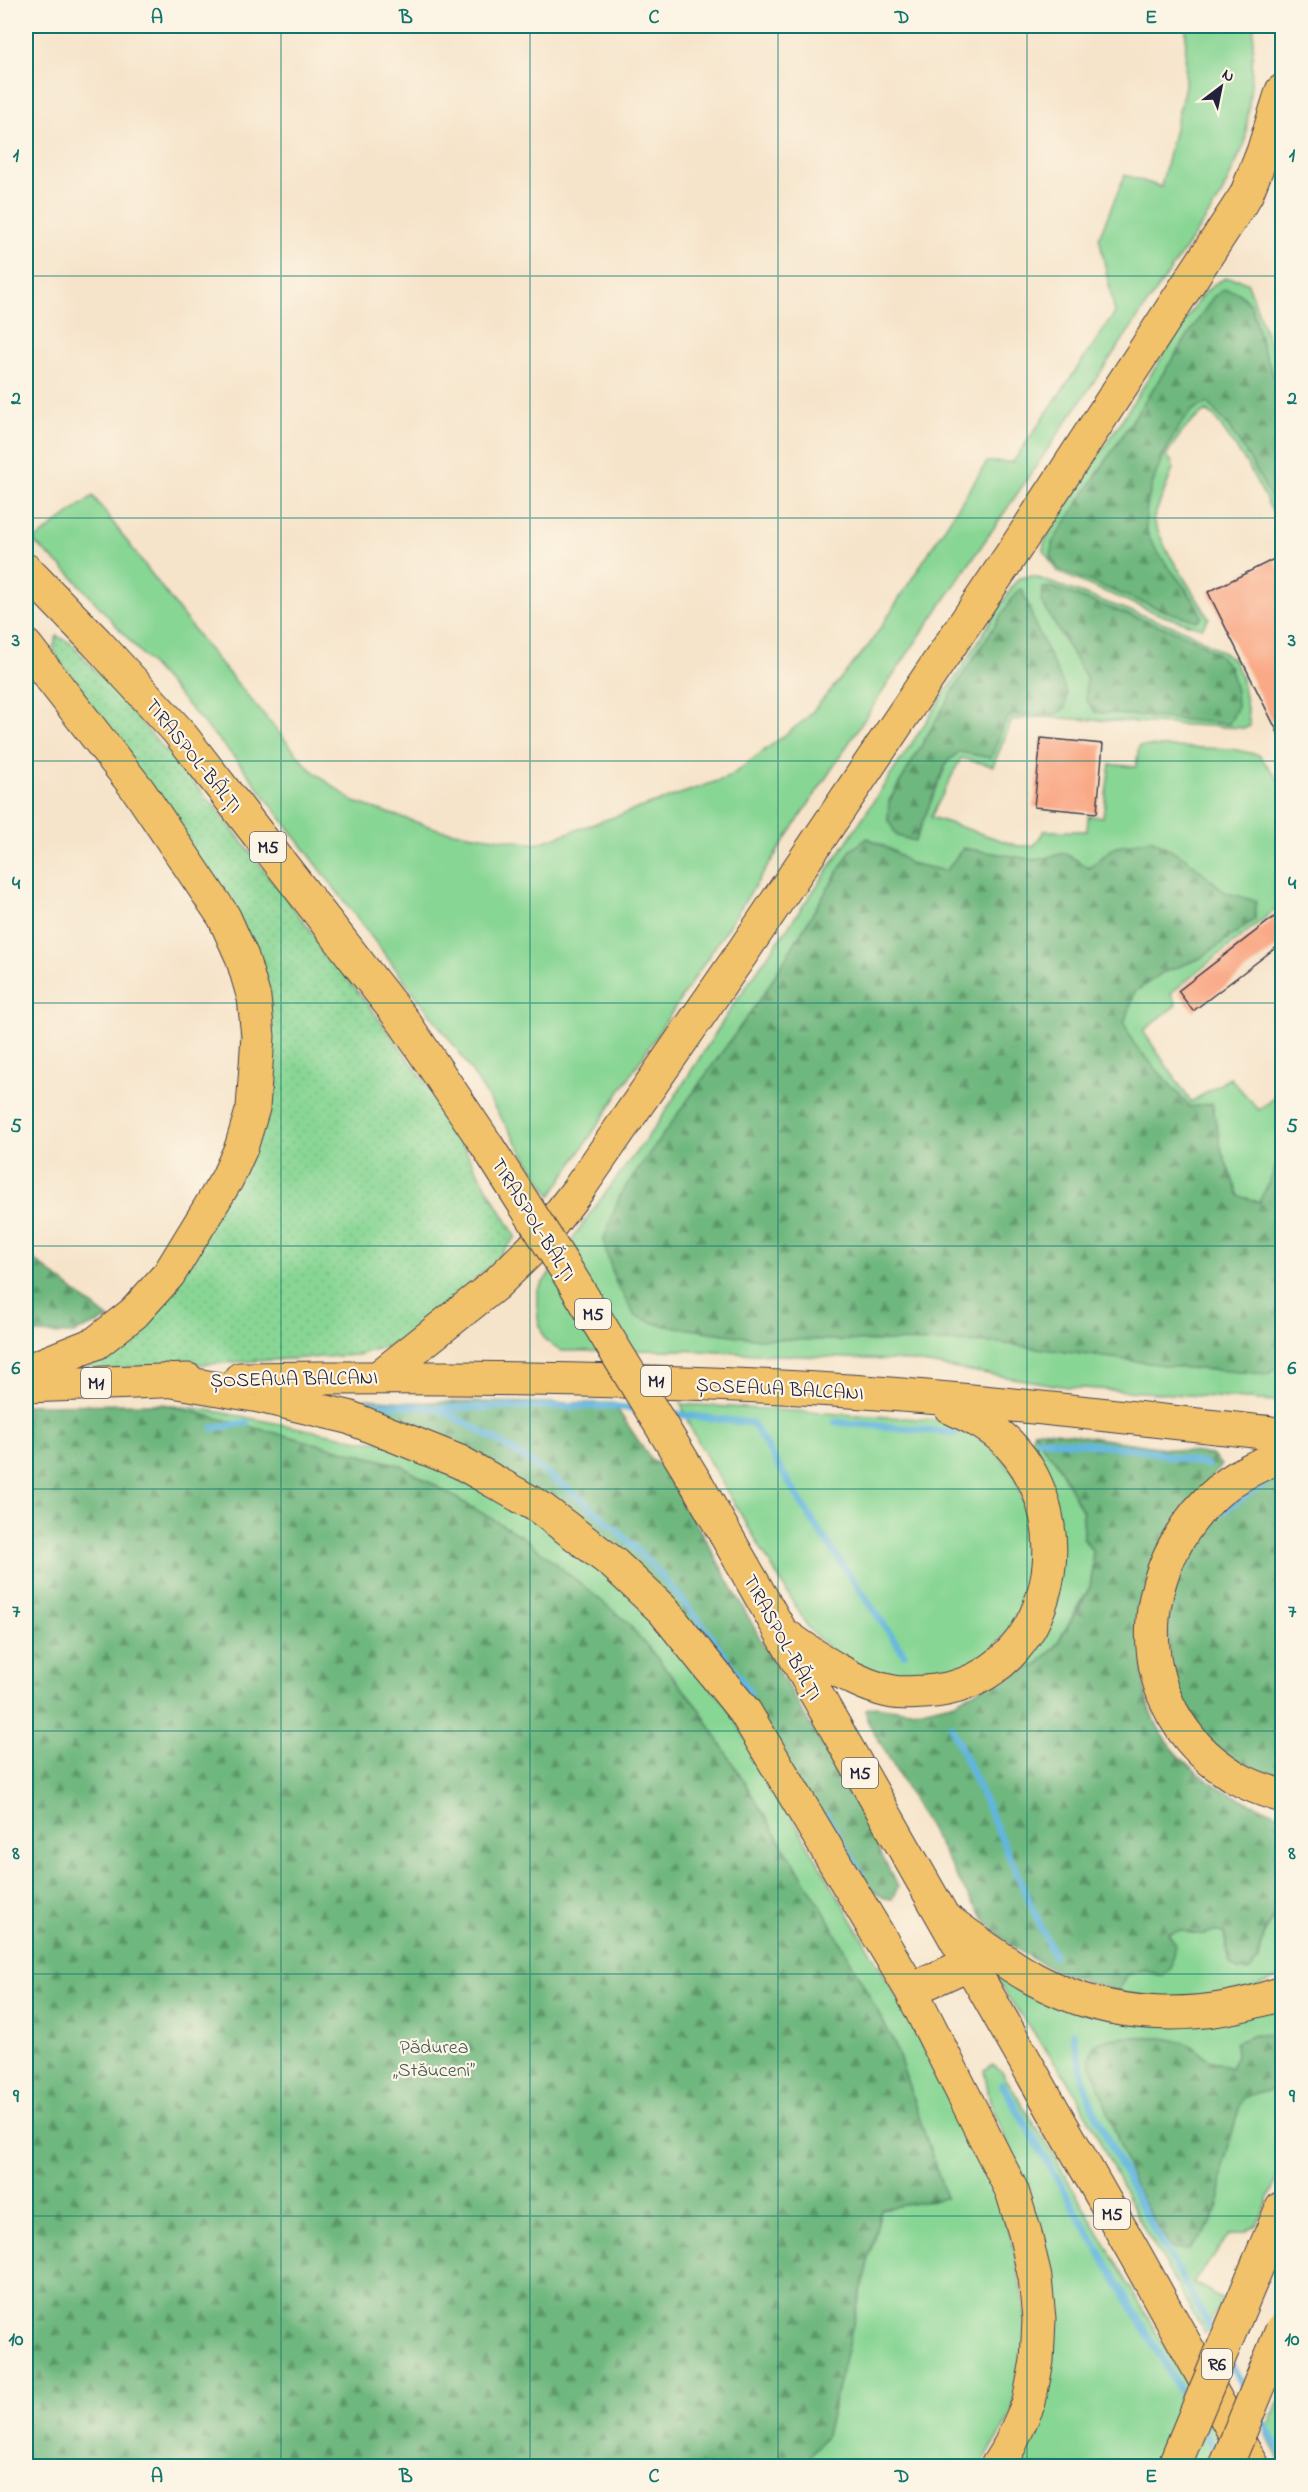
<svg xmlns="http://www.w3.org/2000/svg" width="1308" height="2492" viewBox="0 0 1308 2492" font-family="'Indie Flower',sans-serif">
<defs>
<pattern id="forest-firs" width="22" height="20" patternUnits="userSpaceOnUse" patternTransform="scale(1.5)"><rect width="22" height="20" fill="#6eb77e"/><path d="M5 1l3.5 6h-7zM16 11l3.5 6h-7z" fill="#5a9468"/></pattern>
<pattern id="garden-dots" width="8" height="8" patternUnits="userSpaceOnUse" patternTransform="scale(1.5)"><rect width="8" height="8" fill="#88d694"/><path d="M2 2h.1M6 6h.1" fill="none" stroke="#75b780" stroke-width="1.8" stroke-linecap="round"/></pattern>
</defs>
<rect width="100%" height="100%" fill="#fcf5e5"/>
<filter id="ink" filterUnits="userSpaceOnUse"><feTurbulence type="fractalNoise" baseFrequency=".0167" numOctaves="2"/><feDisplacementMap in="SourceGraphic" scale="12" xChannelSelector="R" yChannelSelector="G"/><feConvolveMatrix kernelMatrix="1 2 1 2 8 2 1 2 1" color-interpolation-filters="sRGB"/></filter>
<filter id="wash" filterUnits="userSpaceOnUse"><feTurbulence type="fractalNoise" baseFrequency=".008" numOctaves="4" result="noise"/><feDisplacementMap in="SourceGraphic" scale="24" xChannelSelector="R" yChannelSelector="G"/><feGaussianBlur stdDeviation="1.35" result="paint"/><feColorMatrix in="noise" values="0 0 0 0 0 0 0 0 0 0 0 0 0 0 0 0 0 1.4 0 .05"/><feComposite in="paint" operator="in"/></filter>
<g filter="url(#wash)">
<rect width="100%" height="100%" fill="#f6e4ca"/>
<!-- green -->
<path fill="#88d694" stroke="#557c68" stroke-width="1.5" d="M1186 26H1254L1251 86 1245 143 1220 198 908 653 551 1196 459 1052 241 765 71 575 33 541 93 496 208 649 309 768 354 802 441 830 536 844 729 777 806 719 870 644 987 462H1013L1115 313 1099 237 1125 175 1161 187 1185 86Z
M1226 278 1238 279 1248 284 1282 378V530L1249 467 1214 416 1206 411C1188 422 1177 438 1166 456L1172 462 1173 469 1153 520 1167 551 1209 618 1202 628 1161 615 1057 572 1043 549 1045 540 1201 296 1216 283Z
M1032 576 1189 632 1232 658 1241 675 1250 726 1245 728 1039 717 1012 720 993 766 961 758 931 817 1018 846H1034L1044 831H1087L1088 816 1103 817 1110 764 1136 767 1139 746 1232 749 1259 755 1282 784V904L1171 993 1176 1005 1143 1031 1191 1102 1230 1078 1259 1110 1282 1092V1398L1276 1401 1067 1387 910 1361 678 1350 562 1351 544 1339 538 1319V1290L587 1218 660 1120 736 1001 824 876 963 666 1014 584 1019 578Z
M162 1404 220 1412 364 1441H379L521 1508 620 1583 727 1706 911 2021 993 2186 1013 2244 1025 2311 1027 2363 1009 2419 981 2466H803L826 2435 881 2209 946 2198 894 2042 823 1910 695 1704 625 1620 400 1466Z
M681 1404 953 1421 991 1447 1014 1473 1036 1537 1032 1583 1018 1620 982 1661 936 1679 871 1676 835 1654 809 1629 709 1461 690 1427Z
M1034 1431 1047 1452 1055 1460 1083 1512V1537L1092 1551 1093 1569 1090 1587 1055 1647 1036 1666 1005 1675 1047 1620 1029 1445Z
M1282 1911V1975L1281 1976 1251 1989 1169 2001 1118 1992 1127 1975 1143 1970 1163 1976 1168 1933 1181 1929 1202 1934 1212 1930 1224 1933 1230 1964 1259 1961C1263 1941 1263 1922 1282 1911Z
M1004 1973 1032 1991 1282 2006V2165L1263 2213 1256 2225 1245 2232 1229 2235 1194 2282 1222 2299 1205 2334 1137 2216 1072 2086 1004 1992 998 1978Z
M993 2065 1002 2072 1054 2156 1234 2466H1006L1042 2382 1020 2172 990 2101 984 2070Z
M1282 2392V2466L1266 2433Z"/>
<!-- forest -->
<path fill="url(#forest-firs)" stroke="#486c5c" stroke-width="1.5" d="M1225 289 1239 293 1251 305 1263 349 1282 396V519C1262 481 1238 433 1208 403 1203 405 1196 408 1192 411 1170 431 1135 510 1149 537 1163 566 1190 587 1202 617L1197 621 1162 610 1058 569 1051 558 1052 543 1213 297Z
M1051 587 1188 636 1218 654 1230 668 1236 691 1237 708 1229 724 1095 712 1086 699V677L1041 601 1043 588Z
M1022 589 1036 627 1067 693 1065 708 1056 714 1013 715 1006 720 991 758 959 752 947 762 915 841 897 836 888 820 889 801 962 676 1017 591Z
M868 838 895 852 909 863 946 871 963 848 1036 860 1065 853 1089 868 1113 848 1151 839 1186 858 1225 892 1256 901 1255 919 1199 959 1162 973 1135 992 1124 1023 1134 1044 1190 1107 1212 1103 1222 1152 1239 1196 1259 1202 1274 1172 1282 1148V1366L1268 1374 1186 1368 999 1343 760 1339 661 1325 635 1316 615 1281 603 1241 621 1193 765 992 851 850Z
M26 1253 109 1319 71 1334 26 1333Z
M354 1398 405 1402 613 1403 650 1458 661 1466 707 1542 767 1651 842 1779 898 1887 892 1899 884 1898 855 1879 670 1599 353 1409Z
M162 1404 400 1465 523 1537 625 1620 696 1704 823 1910 894 2042 946 2198 881 2209 826 2435 803 2466H26V1405Z
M1041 1430 1212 1455 1221 1465 1208 1483 1143 1673C1145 1682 1145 1692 1147 1700 1165 1764 1225 1796 1282 1815V1911C1255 1927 1269 1951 1249 1971L1238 1970 1230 1964 1224 1933C1215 1931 1212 1932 1204 1934 1191 1936 1187 1927 1168 1933L1175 1943 1171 1968 1163 1976 1143 1970 1127 1975 1118 1992C1078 1980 1039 1968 1006 1941 976 1916 957 1877 938 1843 914 1802 891 1761 867 1720L866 1709 875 1706 904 1710 926 1709 955 1702 1005 1675 1036 1666 1055 1647 1083 1601 1090 1587 1093 1569 1092 1551 1083 1537V1512L1055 1460 1047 1452 1034 1431Z
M1282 1474V1779C1269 1775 1252 1771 1239 1764 1227 1757 1210 1744 1200 1733 1193 1725 1188 1710 1183 1700 1160 1653 1164 1588 1194 1543 1213 1513 1249 1487 1282 1474Z
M1282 2034V2081L1274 2089 1242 2098 1223 2166 1219 2205 1211 2224 1189 2250 1171 2248 1144 2204 1130 2174 1089 2059 1094 2045C1116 2033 1167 2035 1190 2045 1197 2048 1202 2055 1209 2059 1215 2062 1223 2065 1230 2068L1236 2055 1235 2043 1254 2035Z"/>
<!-- garden -->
<path fill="url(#garden-dots)" stroke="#557c68" stroke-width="1.5" d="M57 636 71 643 217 809 392 1036 440 1103 473 1164 516 1237 492 1264 406 1340 358 1355 83 1371 153 1311 249 1159 235 914 60 662 53 648Z"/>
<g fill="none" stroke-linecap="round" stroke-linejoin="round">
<!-- stream -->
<path stroke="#62b6de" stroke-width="7" d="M355 1402 436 1408 612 1406 640 1410
M437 1408C574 1476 668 1565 750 1693
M665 1413 752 1423 816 1526 904 1654
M835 1422 956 1433
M213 1428 247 1423
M1038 1439 1143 1450 1207 1465
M1217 1516 1252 1491 1282 1475
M951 1726 1054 1956
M826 1815 863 1877
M1073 2033 1087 2093 1100 2123 1138 2201 1216 2338
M1002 2084 1188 2404
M1229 2361 1246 2390
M1259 2413 1282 2455
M1201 2427 1218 2456"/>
</g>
<g id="blocks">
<!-- building -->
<path fill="#f9a986" d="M1274 559 1282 576V741L1208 592Z
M1041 738 1103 744 1097 813 1034 807Z
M1282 911V952L1278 946 1193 1011 1178 991Z"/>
</g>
</g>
<g filter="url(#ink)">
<use href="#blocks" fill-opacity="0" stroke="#423f50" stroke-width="1.5"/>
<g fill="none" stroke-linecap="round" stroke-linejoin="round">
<!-- trunk casing -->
<g stroke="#423f50" stroke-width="35">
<path id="trunk" d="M26 570 97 643 177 730 404 1022 486 1144
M26 646 139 791 224 917 242 957 254 998 258 1036 253 1108 241 1148 227 1179 169 1274 134 1313 96 1343 26 1371
M379 1377 496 1284 533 1248 578 1190 742 953 1015 549 1246 195 1263 152 1282 91
M240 1379C432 1376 625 1378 817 1389 973 1398 1128 1418 1282 1434
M167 1380 259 1396 348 1417 460 1462 539 1507 613 1563 663 1610 745 1712 911 1990 1012 2191 1025 2233 1035 2278 1039 2319 1037 2361 1029 2402 1010 2445 997 2466
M26 1386 188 1380
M1282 1456C1261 1464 1240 1473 1222 1488 1130 1564 1125 1709 1232 1775 1247 1785 1265 1791 1282 1796
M698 1486 1136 2256 1253 2466
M785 1635C817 1658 855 1685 893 1692 904 1694 915 1692 925 1692 1049 1685 1088 1526 1008 1443 991 1426 971 1417 950 1407
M950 1922C977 1942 1004 1962 1034 1979 1111 2021 1201 2022 1282 1993
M911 1990 968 1964
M1259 2262 1282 2208"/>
</g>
<!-- trunk -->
<use href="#trunk" stroke="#f2c26a" stroke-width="33"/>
<!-- trunk-bridge casing -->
<g stroke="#423f50" stroke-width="35" stroke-linecap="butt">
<path id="trunk-bridge" d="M486 1144 565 1268 698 1486
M1174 2466 1259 2262
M1226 2466 1282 2330"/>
</g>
<!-- trunk-bridge -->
<use href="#trunk-bridge" stroke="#f2c26a" stroke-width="33"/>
</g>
</g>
<!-- grid -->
<path fill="none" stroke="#0f766e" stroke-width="1.5" stroke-opacity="0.55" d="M281 26V2466M530 26V2466M778 26V2466M1027 26V2466M26 276H1282M26 518H1282M26 761H1282M26 1003H1282M26 1246H1282M26 1489H1282M26 1731H1282M26 1974H1282M26 2216H1282"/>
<g text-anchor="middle" stroke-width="4.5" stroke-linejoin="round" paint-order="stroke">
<!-- shield labels -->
<g fill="#fcf5e5" stroke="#63616e" stroke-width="1.5">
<rect x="250" y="832" width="36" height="30" rx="4.5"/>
<rect x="575" y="1299" width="36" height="30" rx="4.5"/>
<rect x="641" y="1366" width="30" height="30" rx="4.5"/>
<rect x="81" y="1368" width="30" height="30" rx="4.5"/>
<rect x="842" y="1758" width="36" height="30" rx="4.5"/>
<rect x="1094" y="2199" width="36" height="30" rx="4.5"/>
<rect x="1202" y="2349" width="30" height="30" rx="4.5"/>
</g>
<g font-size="18" font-weight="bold" fill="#22223b">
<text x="268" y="853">M5</text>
<text x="593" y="1320">M5</text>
<text x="656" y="1387">M1</text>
<text x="96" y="1389">M1</text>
<text x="860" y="1779">M5</text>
<text x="1112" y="2220">M5</text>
<text x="1217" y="2370">R6</text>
</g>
<!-- street labels -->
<g font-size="20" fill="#22223b" stroke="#fcf5e5">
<text transform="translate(194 755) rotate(51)" y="7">TIRASPOL-BĂLȚI</text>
<text transform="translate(534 1219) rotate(58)" y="7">TIRASPOL-BĂLȚI</text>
<text transform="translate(294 1378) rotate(-1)" y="7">ȘOSEAUA BALCANI</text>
<text transform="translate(780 1388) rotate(3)" y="7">ȘOSEAUA BALCANI</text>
<text transform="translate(783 1637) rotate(61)" y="7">TIRASPOL-BĂLȚI</text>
</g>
<!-- park labels -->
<g font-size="20" fill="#415856" stroke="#fcf5e5">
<text x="434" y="2053">Pădurea<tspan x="434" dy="23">„Stăuceni”</tspan></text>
</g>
</g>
<!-- margin -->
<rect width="1308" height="2492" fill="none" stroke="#fcf5e5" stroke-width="66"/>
<!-- north arrow -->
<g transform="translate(1221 87) rotate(32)" stroke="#fcf5e5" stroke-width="4.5" paint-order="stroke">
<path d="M0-4.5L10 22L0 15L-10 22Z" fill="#22223b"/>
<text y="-9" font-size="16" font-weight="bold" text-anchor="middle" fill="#22223b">N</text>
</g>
<rect x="33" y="33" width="1242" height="2426" fill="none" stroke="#0f766e" stroke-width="2"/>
<g font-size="20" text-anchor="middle" font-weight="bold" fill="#0f766e">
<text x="157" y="23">A</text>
<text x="406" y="23">B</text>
<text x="654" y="23">C</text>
<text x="902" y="23">D</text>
<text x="1151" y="23">E</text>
<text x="16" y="161">1</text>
<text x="1292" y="161">1</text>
<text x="16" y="404">2</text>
<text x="1292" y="404">2</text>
<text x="16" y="646">3</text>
<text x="1292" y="646">3</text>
<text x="16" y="889">4</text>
<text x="1292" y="889">4</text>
<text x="16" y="1132">5</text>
<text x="1292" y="1132">5</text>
<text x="16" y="1374">6</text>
<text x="1292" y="1374">6</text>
<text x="16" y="1617">7</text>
<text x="1292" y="1617">7</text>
<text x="16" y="1859">8</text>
<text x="1292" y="1859">8</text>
<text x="16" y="2102">9</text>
<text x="1292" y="2102">9</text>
<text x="16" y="2345">10</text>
<text x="1292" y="2345">10</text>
<text x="157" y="2482">A</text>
<text x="406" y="2482">B</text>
<text x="654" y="2482">C</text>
<text x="902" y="2482">D</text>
<text x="1151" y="2482">E</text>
</g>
</svg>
